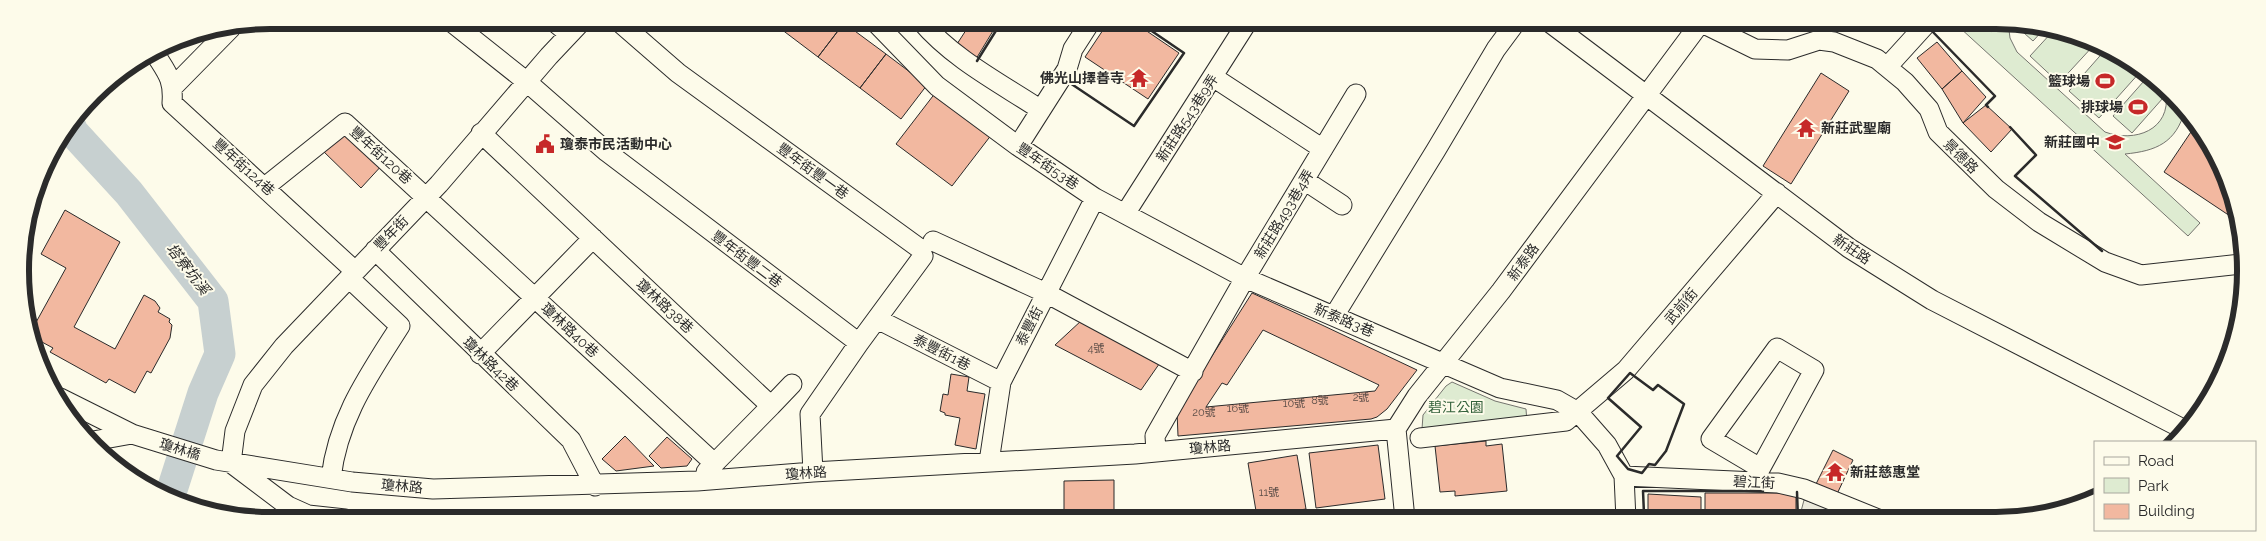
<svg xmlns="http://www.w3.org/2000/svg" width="2266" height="541" viewBox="0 0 2266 541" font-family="Raleway,'Noto Sans TC',sans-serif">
<rect width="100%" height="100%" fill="#fdfbea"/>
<!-- green -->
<path fill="#deebd1" stroke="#74746e" d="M1963 22H1981L1992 32 1991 22H2008L2010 38 2017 52 2105 132C2135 143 2171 130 2166 93L2185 110C2176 143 2156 151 2125 154L2200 223 2188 236 1959 27Z
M2018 22H2028L2045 28 2033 41 2015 25Z
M2053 31 2094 45 2059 83 2030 56Z
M2106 49 2121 54 2141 71 2099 118 2069 91Z
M2144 81 2163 98 2132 133 2113 116Z
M1452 382 1495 401 1526 409 1527 423 1422 429 1423 415 1446 386Z"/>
<!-- parking -->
<path fill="#eceadb" stroke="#74746e" d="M1804 500 1832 509 1828 519H1799Z"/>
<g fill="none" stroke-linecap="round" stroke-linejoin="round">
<!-- river -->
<path stroke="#c7d0d0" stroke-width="31" d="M71 127 73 132 129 193 213 301 220 354 203 393 170 496"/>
</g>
<!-- building -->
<path fill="#f2b8a0" stroke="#2b2b2b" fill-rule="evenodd" d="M770 21H781L777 26Z
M781 21H842L844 23 818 57 777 26Z
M972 21H999L976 59 957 44Z
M1109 21H1132L1179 53 1148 99 1085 57Z
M844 23 886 54 860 88 818 57Z
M1937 42 1962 71 1942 89 1917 58Z
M886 54 927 85 901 119 860 88Z
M1962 71 1986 97 1963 123 1942 89Z
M1821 73 1849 91 1791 184 1763 166Z
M936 92 992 134 952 186 896 144Z
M1986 105 2012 129 1991 152 1963 123Z
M2197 123 2238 206 2239 222 2164 172Z
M344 125 384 163 361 188 321 149Z
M65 210 120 242 74 327 115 349 144 295 155 301 160 308 158 312 170 319 169 322 172 325 170 338 151 373 147 371 135 393 109 379 106 383 50 352 53 348 29 335 66 268 41 254Z
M1252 293 1322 325 1417 370 1387 409 1377 417 1371 419 1178 436 1177 411ZM1263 330 1379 385 1375 391 1206 407 1222 383 1227 385Z
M1082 320 1164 357 1141 390 1055 345Z
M951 374 969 377 967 391 985 394 976 449 955 445 960 418 945 415V413L940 411 943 394 948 395Z
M625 436 654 466 616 471 602 459Z
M667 437 692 459 687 466 661 468 649 456Z
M1486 441V446L1502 444 1507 491 1455 496V491L1440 492 1435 446Z
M1378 445 1385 499 1316 508 1309 453Z
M1833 450 1853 460 1837 494 1816 484Z
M1297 455 1306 509 1257 517 1248 463Z
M1114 480V514H1064V481Z
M1705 493H1796V519H1705Z
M1648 494 1701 497V519L1659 517 1648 510Z"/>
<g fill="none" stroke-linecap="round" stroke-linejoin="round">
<!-- minor casing -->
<g stroke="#2b2b2b" stroke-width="21">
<path id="minor" d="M449 20 527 82 607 152 859 343 810 414 813 472
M552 20 569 34
M617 20 678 73 919 248 923 256 859 343
M874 21 937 86 1018 146 1095 198 1245 278 1500 388 1557 400 1578 412 1607 445 1624 476 1626 519
M921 21C953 59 1000 83 1041 110
M1549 22 1849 248 1932 300 2185 430
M1700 22 1755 49 1788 50 1819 40 1834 42 1877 59 1905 82 1929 109 1938 132 1996 189 2039 222 2105 262 2141 275 2241 264
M154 52C166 72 174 78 172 103L355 271
M1888 66 1928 22
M1213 77 1323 149
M173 87 231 28
M481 133 771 406 706 472
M1018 146 1067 69 1073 49 1091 21
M1304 180 1342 205
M265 187 345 123 714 463
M1125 214 1248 21
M933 241 1046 293 1193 372
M375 250 571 440 595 486
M1334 316 1436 150 1496 49 1516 22
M883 322 1001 382
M480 354 593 238
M60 398 132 434 216 460 352 482 433 489 697 481 813 472 1135 454 1396 429
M771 406 792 384
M1420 438 1566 421 1626 370 1777 193
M93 441 132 434
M1156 452 1155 436 1245 278 1356 94
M989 462 1001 382 1095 198
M1624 476 1778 483 1804 489 1878 519
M331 478C338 418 369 375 400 326L349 278
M1753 482 1814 370 1777 348 1711 439 1760 468
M345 519 308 515 288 506 231 463 235 431 253 385 284 346 439 184 549 56 583 20
M1405 519 1396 429 1417 396 1501 291 1701 22"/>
</g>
<!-- minor -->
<use href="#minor" stroke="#fdfbea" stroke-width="19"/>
<!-- wall -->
<path stroke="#2b2b2b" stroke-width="2.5" d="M1938 22 1931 30 1995 96 1986 105 1988 107
M977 61 1002 21
M1072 77 1070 83 1134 126 1184 53 1137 21
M2010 127 2036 155 2015 176 2102 251
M1630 373 1653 390 1658 385 1684 404 1666 451 1655 465 1649 464 1642 473 1628 469 1617 456 1641 427 1608 398Z
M1797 492 1798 519
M1653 519 1644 514 1643 491H1763"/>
</g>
<!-- icons -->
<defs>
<g id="temple-bare" transform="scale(1.5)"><path d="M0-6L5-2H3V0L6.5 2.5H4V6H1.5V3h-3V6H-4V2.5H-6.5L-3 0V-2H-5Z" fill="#c62828" stroke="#fdfbea" stroke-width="2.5" paint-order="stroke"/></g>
<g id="stadium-bare" transform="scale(1.5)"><path d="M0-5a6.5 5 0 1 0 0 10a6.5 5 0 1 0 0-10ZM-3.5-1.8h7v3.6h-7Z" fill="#c62828" stroke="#fdfbea" stroke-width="2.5" paint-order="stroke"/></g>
<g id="school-bare" transform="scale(1.5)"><path d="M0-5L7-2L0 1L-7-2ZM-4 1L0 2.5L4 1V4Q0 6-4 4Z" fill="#c62828" stroke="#fdfbea" stroke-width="2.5" paint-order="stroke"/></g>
<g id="civic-bare" transform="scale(1.5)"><path d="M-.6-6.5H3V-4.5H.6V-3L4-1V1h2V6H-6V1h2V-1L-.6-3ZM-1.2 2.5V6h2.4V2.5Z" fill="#c62828" stroke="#fdfbea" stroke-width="2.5" paint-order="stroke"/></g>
</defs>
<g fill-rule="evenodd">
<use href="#temple-bare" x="1139" y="78"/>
<use href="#stadium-bare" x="2105" y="81"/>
<use href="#stadium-bare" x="2138" y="107"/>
<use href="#temple-bare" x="1806" y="128"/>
<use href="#school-bare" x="2115" y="142"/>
<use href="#civic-bare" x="545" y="144"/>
<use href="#temple-bare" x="1835" y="472"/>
</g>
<g text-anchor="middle" stroke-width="4" stroke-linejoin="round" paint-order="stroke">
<!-- number labels -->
<g font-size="11" fill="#5d4e48">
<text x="1096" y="352">4號</text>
<text x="1361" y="401">2號</text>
<text x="1320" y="404">8號</text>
<text x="1294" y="407">10號</text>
<text x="1238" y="412">16號</text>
<text x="1204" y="416">20號</text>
<text x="1269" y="496">11號</text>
</g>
<!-- poi labels -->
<g font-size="14" font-weight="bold" fill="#2b2b2b" stroke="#fdfbea" text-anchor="end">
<text x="1124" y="83">佛光山擇善寺</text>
<text x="2090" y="86">籃球場</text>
<text x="2123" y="112">排球場</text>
<text x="1821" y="133" text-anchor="start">新莊武聖廟</text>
<text x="2100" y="147">新莊國中</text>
<text x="560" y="149" text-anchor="start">瓊泰市民活動中心</text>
<text x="1850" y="477" text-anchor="start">新莊慈惠堂</text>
</g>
<!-- street labels -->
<g font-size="14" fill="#2b2b2b" stroke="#fdfbea">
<text transform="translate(1187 118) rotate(-57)" y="5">新莊路543巷9弄</text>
<text transform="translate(381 155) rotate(42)" y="5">豐年街120巷</text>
<text transform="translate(1961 156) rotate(45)" y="5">景德路</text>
<text transform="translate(1048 166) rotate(34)" y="5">豐年街53巷</text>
<text transform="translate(244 167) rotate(42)" y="5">豐年街124巷</text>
<text transform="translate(813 171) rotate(36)" y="5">豐年街豐一巷</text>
<text transform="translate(1284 214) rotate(-59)" y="5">新莊路493巷4弄</text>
<text transform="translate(391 233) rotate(-46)" y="5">豐年街</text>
<text transform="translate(1852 249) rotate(34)" y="5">新莊路</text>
<text transform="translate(747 259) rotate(37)" y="5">豐年街豐二巷</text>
<text transform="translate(1523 262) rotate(-54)" y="5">新泰路</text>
<text transform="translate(665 306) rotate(43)" y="5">瓊林路38巷</text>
<text transform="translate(1681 306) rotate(-49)" y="5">武前街</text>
<text transform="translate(1344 320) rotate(23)" y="5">新泰路3巷</text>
<text transform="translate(1029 326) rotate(-63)" y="5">泰豐街</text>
<text transform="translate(570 330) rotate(43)" y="5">瓊林路40巷</text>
<text transform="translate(942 352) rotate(27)" y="5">泰豐街1巷</text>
<text transform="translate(491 364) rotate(44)" y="5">瓊林路42巷</text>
<text transform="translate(1210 447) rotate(-5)" y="5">瓊林路</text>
<text transform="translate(180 449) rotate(17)" y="5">瓊林橋</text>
<text transform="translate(806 473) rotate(-4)" y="5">瓊林路</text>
<text transform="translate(1754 482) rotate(3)" y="5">碧江街</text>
<text transform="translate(402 486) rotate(5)" y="5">瓊林路</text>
</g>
<!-- park labels -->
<g font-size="14" fill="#34623c" stroke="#fdfbea">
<text x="1456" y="412">碧江公園</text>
</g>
<!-- water labels -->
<g font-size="15" font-style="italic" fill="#2b2b2b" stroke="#fdfbea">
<text transform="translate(188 269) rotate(52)" y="5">塔寮坑溪</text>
</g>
</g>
<!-- crop -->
<path d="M0 0H2266V541H0ZM270 29H1996A241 241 0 0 1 2237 270V271A241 241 0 0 1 1996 512H270A241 241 0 0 1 29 271V270A241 241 0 0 1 270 29Z" fill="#fdfbea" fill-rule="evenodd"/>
<path fill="none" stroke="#2b2b2b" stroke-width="6" d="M270 29H1996A241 241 0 0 1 2237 270V271A241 241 0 0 1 1996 512H270A241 241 0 0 1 29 271V270A241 241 0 0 1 270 29Z"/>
<!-- legend -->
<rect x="2094" y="441" width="162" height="90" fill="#fdfbea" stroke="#a9a89e"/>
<rect x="2104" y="457" width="25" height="8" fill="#fdfbea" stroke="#a9a89e"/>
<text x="2138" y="466" font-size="15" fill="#2b2b2b">Road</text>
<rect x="2104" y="478" width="25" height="15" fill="#deebd1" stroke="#a9a89e"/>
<text x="2138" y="491" font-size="15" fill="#2b2b2b">Park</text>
<rect x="2104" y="504" width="25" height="15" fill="#f2b8a0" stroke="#a9a89e"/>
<text x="2138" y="516" font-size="15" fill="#2b2b2b">Building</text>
</svg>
